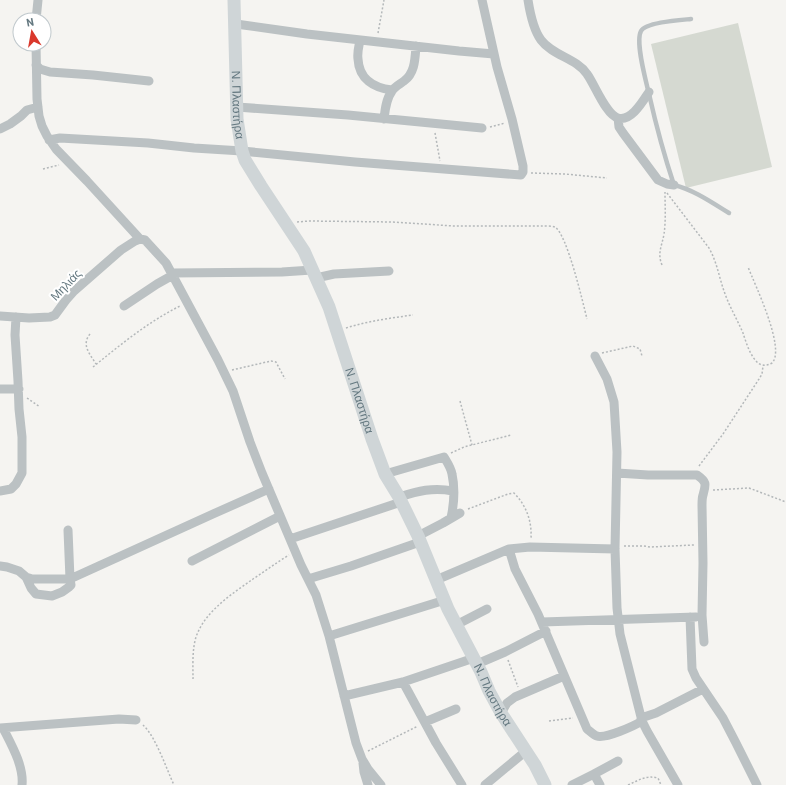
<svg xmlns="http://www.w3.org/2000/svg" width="786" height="785" viewBox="0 0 786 785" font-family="Barlow,sans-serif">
<rect width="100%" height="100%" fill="#f5f4f1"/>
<!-- green -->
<path fill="#d5d9d1" d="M738 23 772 167 686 188 651 44Z"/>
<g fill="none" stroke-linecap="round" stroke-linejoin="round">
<!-- path -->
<path stroke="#b4b8ba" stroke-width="1.5" stroke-dasharray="2 2" stroke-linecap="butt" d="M378 33 384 0
M490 127 505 123
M435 133 440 161
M43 169 59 165
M531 173 565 174 607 178
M667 193 709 248C717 262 719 277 724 291 729 306 737 319 743 333 746 342 750 356 758 363 762 366 767 366 772 363 786 349 755 285 748 267
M297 222 309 221 393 222 454 226H542C546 226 552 226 555 227 567 234 583 303 587 319
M662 265C657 253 662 246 664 234 666 221 665 206 665 192
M346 328C368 321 391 318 413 315
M90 334C81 345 90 354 96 364
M602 353 633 346 640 349 642 356
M93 367C120 345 148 322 180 306
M232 370 271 361 276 362 285 379
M27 398 40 407
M460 401 472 445
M451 453 464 447 511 435
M699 466 723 434 759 379 762 374 763 366
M713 490 749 488 786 502
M468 509 508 494 514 493C527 506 532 522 531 539
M624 546H644L650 547 694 545
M508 660 518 687
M193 679C193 666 192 650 196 637 205 611 232 594 253 579 265 571 276 563 289 555
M549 721 573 718
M143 725C156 737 166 768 174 785
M368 751 418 726
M628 785C639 780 646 775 658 778L661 785"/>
<!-- lane -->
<path stroke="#bbc1c3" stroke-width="4.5" d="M691 19C681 20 646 22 641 31 635 42 646 81 649 94 656 125 664 155 674 185 694 190 711 202 729 213"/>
<!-- street -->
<path stroke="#bbc1c3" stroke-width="9" d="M528 0C530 13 533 29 541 40 553 56 576 58 587 74 595 85 606 115 618 118 631 122 643 101 649 92
M36 20 38 0
M236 24 307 34 459 51 494 54
M360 40C359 46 357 52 358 59 359 79 374 88 392 90
M36 44 37 99 39 116 42 126 47 136 56 149 87 181 140 239 145 240 166 263 218 360 233 391 250 442 262 473 301 565 316 595 329 636 356 743 362 759 368 769 381 785
M36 65 40 69 50 72 93 75 149 81
M237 107 348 115 482 128
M618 118 619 127 623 133 658 180 667 184 674 185
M384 119C385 110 386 99 392 91 394 87 400 84 404 81 415 73 415 59 416 46
M0 129 10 124 21 116 27 110 38 107
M49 140 60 138 148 143 194 148 242 151 355 162 521 175 523 172V166L512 119 497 67 482 0
M172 273 282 272 312 270
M316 278 334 274 389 271
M124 306 157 284 173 275
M0 316 29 318 50 317 55 315 66 300 74 291 121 250 135 241 140 239
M595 356 607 379 614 402 617 452 615 549 617 608 620 634 642 721 647 731 678 785
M0 389H19
M617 473 648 475H697C707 482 706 484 703 495 702 498 702 502 702 505L703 563 702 615 704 642
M385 474 444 457C447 462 451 468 452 474 455 488 454 504 451 518
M0 491 11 489 16 484 22 473V437L19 409 18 381 15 335 16 317
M399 497C418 491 433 487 453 491
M418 536 443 523 460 513
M290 539 401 502
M509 549 515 569 538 614 587 729C590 731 594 735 597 736 605 739 634 726 642 721
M192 561 280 516
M0 566 7 567 19 571 26 577 32 579H70L213 514 269 489
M26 577 31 588 36 594 52 596 62 592 69 587 71 585 70 579 68 530
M308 579 351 566 420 542
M436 580 509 549 530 547 615 549
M690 617 692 669 696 678 723 718 736 743 757 785
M542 622 696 617
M456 625 487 609
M329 636 445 600
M477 664 505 652 546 631
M403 682 436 743 462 785
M344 696 403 682 474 658
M501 713 507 703 515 697 564 676
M641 718 656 713 703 689
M425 722 456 709
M0 728 119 719 136 720
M3 728C11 744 24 766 22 785
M363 763 364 772 368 785
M594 774 600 785
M485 785 526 751
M572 785 594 774 618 761"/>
<!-- secondary -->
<path stroke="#cfd5d7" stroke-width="13" id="s1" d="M234 0 237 119 242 151 245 160 261 186 304 251 329 307 372 439 385 474 399 497 418 536 448 609 481 672 489 691 501 713 535 765 545 785"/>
</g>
<g text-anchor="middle" stroke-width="4" stroke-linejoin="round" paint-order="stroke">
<!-- street labels -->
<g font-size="12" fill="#657981" stroke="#fff">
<text dy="4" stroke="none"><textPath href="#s1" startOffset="105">Ν. Πλαστήρα</textPath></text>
<text transform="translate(66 285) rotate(-46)" y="4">Μηλιάς</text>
<text dy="4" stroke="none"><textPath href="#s1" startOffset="429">Ν. Πλαστήρα</textPath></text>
<text dy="4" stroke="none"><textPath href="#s1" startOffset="753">Ν. Πλαστήρα</textPath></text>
</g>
</g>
<!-- north arrow -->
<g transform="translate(32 32) rotate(349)"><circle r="19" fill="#ffffff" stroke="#c1c9cd"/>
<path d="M0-3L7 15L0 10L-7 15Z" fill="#da382c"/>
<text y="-6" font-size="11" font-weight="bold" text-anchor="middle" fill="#657981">N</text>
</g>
</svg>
